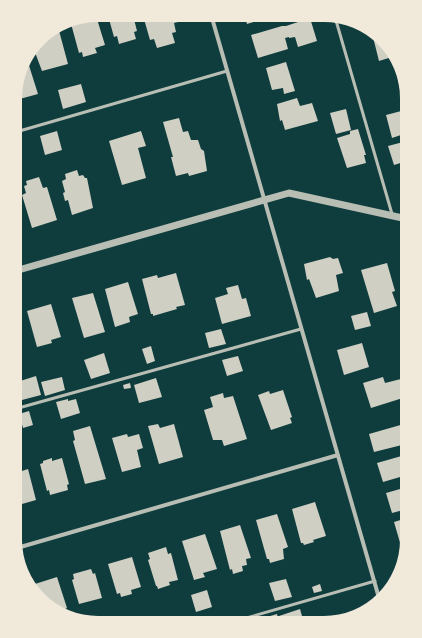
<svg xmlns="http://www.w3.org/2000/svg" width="422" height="638" viewBox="0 0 422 638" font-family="Karla,sans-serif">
<rect width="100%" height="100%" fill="#0f3d3e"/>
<!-- building -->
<path fill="#cfcfc3" d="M269 17 247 24 245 18Z
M177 18 178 22 174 23 176 32 172 33 175 43 157 48 154 39 150 40 144 19Z
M310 18 317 41 298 47 295 37 289 38V37L285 38 288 49 258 58 251 35 282 26H286Z
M97 19 105 45 95 48 97 53 83 57 82 52 79 53 70 20Z
M109 19H134L137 31 134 32 136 39 119 44 117 36 114 37Z
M58 27 68 64 42 71 33 47 43 35Z
M380 39 395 59 393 60 392 57 379 61 374 41Z
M26 56 38 94 16 100V87Z
M286 62 295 91 284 94 283 88 272 90 266 68Z
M402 70 407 96 403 97 398 81H401L398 71Z
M81 84 86 102 63 109 58 90Z
M297 98 300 106 312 103 318 121 285 130 282 120 280 121 277 104Z
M346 109 351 130 336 134 330 113Z
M405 110 407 118V133L392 138 386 115Z
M179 118 183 132 188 131 191 140H198L201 149 204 151 207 171 189 176 188 173 176 176 171 157H173L163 122Z
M358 129 366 155H364L366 163 347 168 337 138 350 134V131Z
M57 131 62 150 45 155 40 136Z
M141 131 146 146 138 148 146 178 122 185 109 141Z
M407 141V161L394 165 388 146Z
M77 170 79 176 83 175 85 178H87L93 208 72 215 68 200 65 201 63 193 65 192 62 181 66 179 65 174Z
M39 177 43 188 47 187 57 220 32 228 22 195 26 193 24 186 27 185 26 181Z
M330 257 333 259 338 258 343 273 336 275 339 291 316 298 309 279 307 280 304 264Z
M387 263 395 291 392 292 397 306 374 313 361 270Z
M176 273 185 305 176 307 177 309 153 316V314H151L142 279 157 275 158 278Z
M407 277V292H406L404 278Z
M128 282 138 314 129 317 130 322 115 327 105 289Z
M238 285 242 299 246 298 251 316 222 324 215 298 228 294 226 288Z
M93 293 105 332 84 338 72 298Z
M51 304 61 337 51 340 52 343 37 347 27 311Z
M367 312 371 326 355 330 351 316Z
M221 329 226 344 209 348 205 333Z
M362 343 369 367 344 375 337 350Z
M151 346 155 361 147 364 142 349Z
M104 353 110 373 91 379 84 360Z
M238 356 243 371 227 376 222 360Z
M36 376 41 395 22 400 17 382Z
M62 377 65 390 45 396 41 382Z
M383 377 385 383 401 379 402 382 407 381 406 397 371 408 363 383Z
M156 378 162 397 139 403 134 385Z
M130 383 131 388 124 389 123 385Z
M283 390 292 417 290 418 292 423 271 430 258 395 269 391 270 394Z
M223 393 224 398 233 396 247 439 224 446 222 440H213L204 410 213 407 210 397Z
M68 399V401L76 399 80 413 61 419 56 402Z
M29 411 33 425 23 428 19 414Z
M158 424 160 428 174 424 183 457 159 464 148 426Z
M404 424 407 441 401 442 402 445 374 452 369 434Z
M90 426 106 479 85 484 73 441 75 440 73 431Z
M127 434 128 437 139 434 143 448 137 450 141 467 122 472 112 438Z
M405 455 407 475 383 482 377 463Z
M52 458V461L62 458 69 484 67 485 68 490 50 495 49 490 47 491 40 464 43 463V461Z
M21 467 22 471 28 469 36 500 15 506V469Z
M407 487V509L392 513 386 493Z
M315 502 326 536 313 540 314 542 304 545 303 543H301L292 509Z
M277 514 288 547 283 549 284 559 270 563 269 559H267L256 520Z
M407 518V544L401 546 394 522Z
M240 525 251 558 246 559 247 565 242 566 243 571 233 574 232 569 230 570 220 531Z
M205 534 217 569 203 573 205 577 194 580 182 541Z
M166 547 168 554 171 553 178 580 169 582 170 585 158 589 157 586H156L148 560 150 559 148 553Z
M132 557 141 587 131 590 132 594 121 597 120 593 117 594 108 564Z
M91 569 93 574 95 573 102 598 79 604 72 580 74 579 73 574Z
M57 577 67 608 65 609 66 612 64 613 47 606 35 591V584Z
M286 579 292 597 275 601 269 583Z
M320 584 322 591 314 593 312 587Z
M207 590 212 607 196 612 191 595Z
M300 609 304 623H281L279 616Z
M277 614 279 623H257L261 621 260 619Z"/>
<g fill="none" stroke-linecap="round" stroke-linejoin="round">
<!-- service -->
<path stroke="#b8beb3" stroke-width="3" d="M335 17 392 214
M16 132 227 71
M15 409 301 329
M229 623 375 581"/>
<!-- minor -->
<path stroke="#b8beb3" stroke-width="4" d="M212 18 379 598
M17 548 338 455"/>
<!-- tertiary -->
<path stroke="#b8beb3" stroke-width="7" d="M15 271 289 193 407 219"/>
</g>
<!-- crop -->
<path d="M0 0H422V638H0ZM98 22H324A76 76 0 0 1 400 98V540A76 76 0 0 1 324 616H98A76 76 0 0 1 22 540V98A76 76 0 0 1 98 22Z" fill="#f1e9da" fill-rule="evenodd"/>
</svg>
